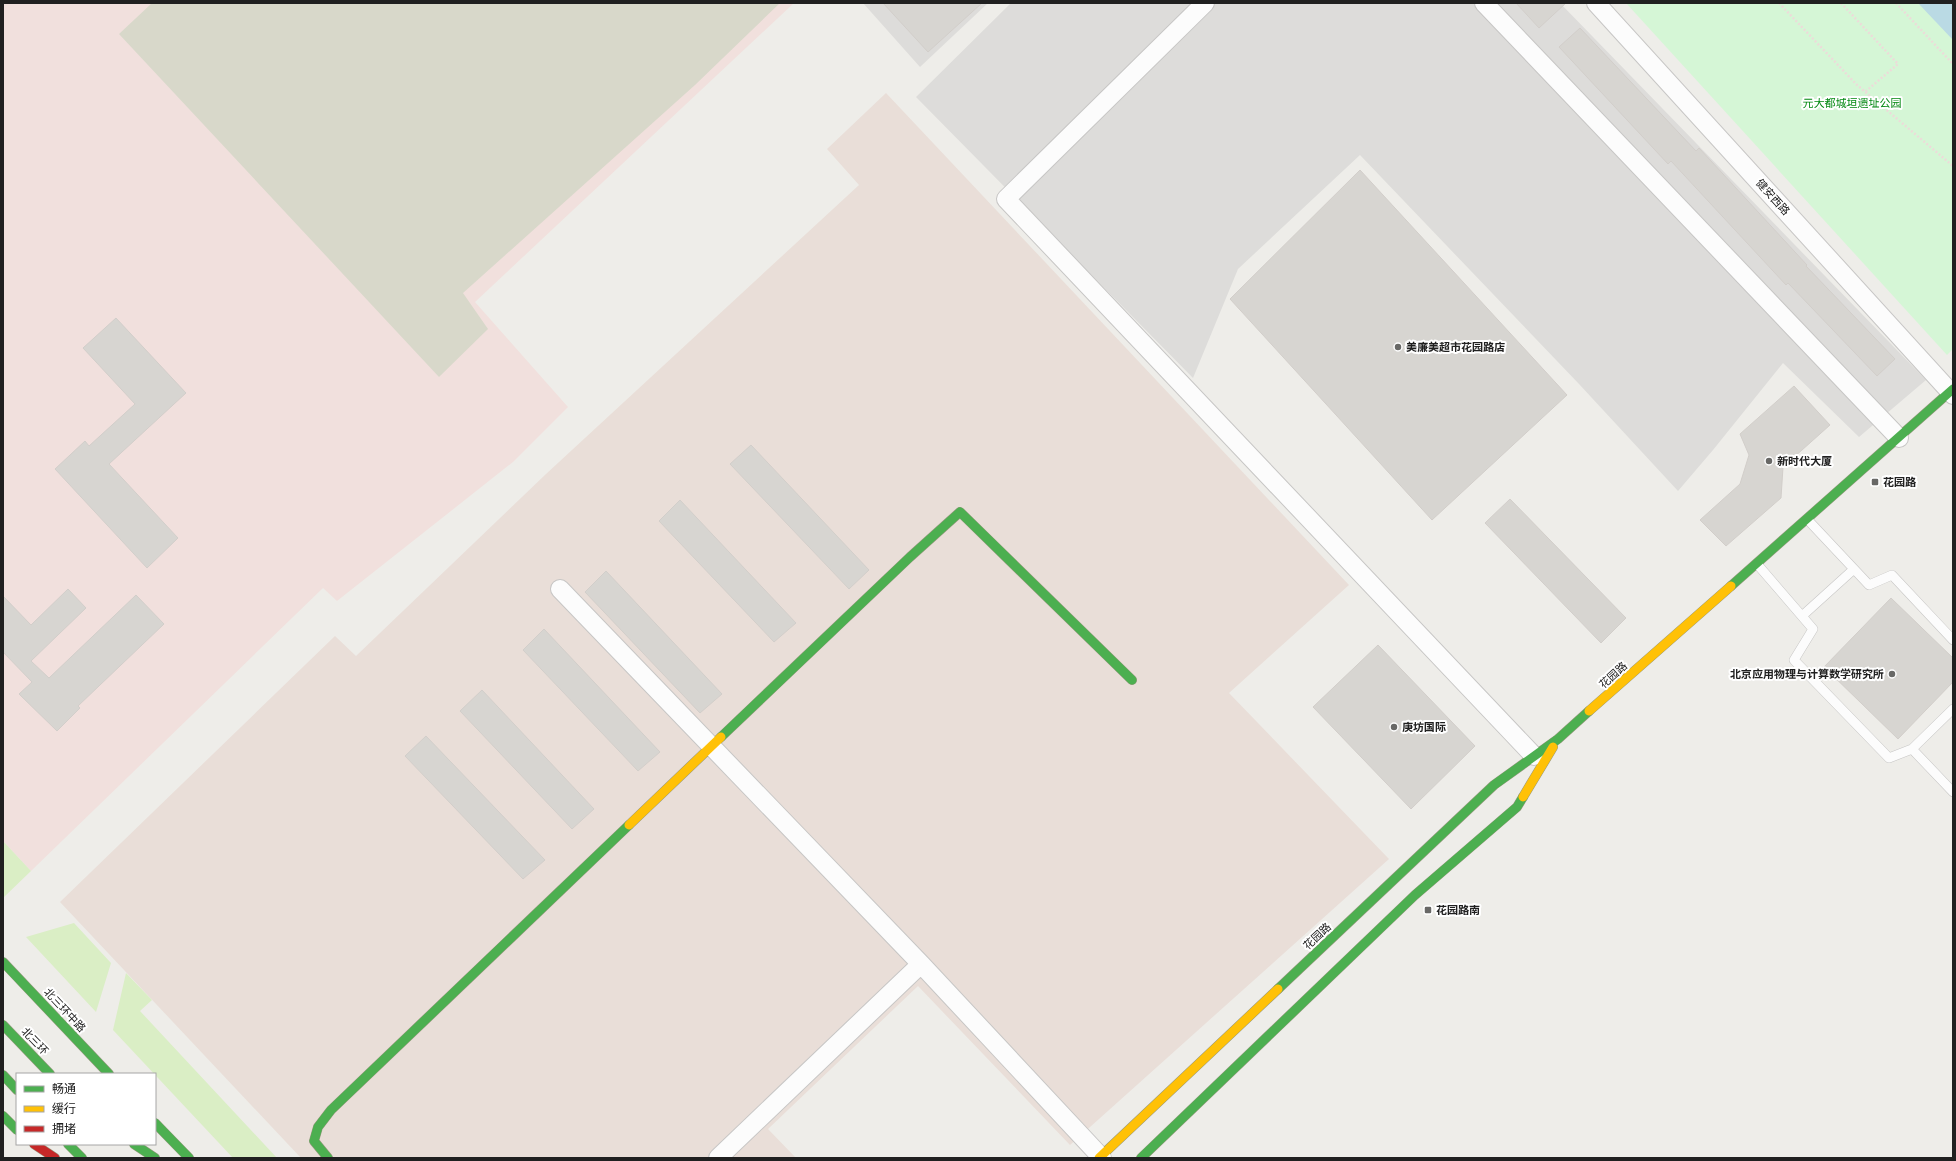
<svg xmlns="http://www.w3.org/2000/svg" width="1956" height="1161" viewBox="0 0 1956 1161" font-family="'Source Sans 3','Noto Sans SC',sans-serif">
<rect width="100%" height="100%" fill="#eeede9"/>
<!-- residential -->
<path fill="#dddcda" d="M863 3H988L920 67Z
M1011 3H1560L1926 380 1859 437 1783 363 1713 450 1678 491 1579 384 1360 155 1238 269 1193 378 916 97Z"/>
<!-- commercial -->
<path fill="#f1e0dd" d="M3 3H794L475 302 568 407 513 462 337 601 323 588 31 871 3 841Z"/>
<!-- military -->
<path fill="#e9ded8" d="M886 93 1349 585 1229 693 1389 859 1070 1145 918 986 768 1129 796 1158H301L60 902 335 636 356 656 546 474 859 185 827 149Z"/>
<!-- construction -->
<path fill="#d8d8ca" d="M152 3H780L695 85 463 293 488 329 439 377 119 34Z"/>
<!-- grass -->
<path fill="#daeec5" d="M3 841 31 871 3 898Z
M74 923 111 963 96 1012 26 937Z
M126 973 152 1000 140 1011 277 1158H233L113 1030Z"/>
<!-- park -->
<path fill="#d5f6d6" d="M1626 3H1953V349L1947 355Z"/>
<!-- water -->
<path fill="#badae4" d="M1918 3H1953V40Z"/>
<!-- building -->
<path fill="#d7d5d1" stroke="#d2ceca" d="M883 3H982L928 52Z
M1516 3H1566L1539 28Z
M1580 28 1696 151 1699 148 1807 265 1806 266 1895 359 1877 376 1788 283 1786 285 1671 161 1668 164 1559 47Z
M1360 170 1567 395 1432 520 1230 299Z
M116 318 186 393 109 464 178 538 147 568 55 469 85 441 89 446 135 404 83 348Z
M1794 386 1830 425 1783 467 1781 498 1726 546 1700 520 1740 484 1749 455 1740 434Z
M751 445 869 570 849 589 730 464Z
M1510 499 1626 618 1601 643 1485 523Z
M680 500 796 623 774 642 659 521Z
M606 571 722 694 700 713 585 592Z
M68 589 86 608 31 661 49 678 136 595 164 624 78 706 80 708 57 731 19 694 32 682 3 652V596L31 625Z
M1891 598 1953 658V682L1898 739 1824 667Z
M544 629 660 752 638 771 523 650Z
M1378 645 1475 746 1411 809 1313 707Z
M482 690 594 809 572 829 460 711Z
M426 736 545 860 523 879 405 756Z"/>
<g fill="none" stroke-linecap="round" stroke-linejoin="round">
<!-- lane casing -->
<g stroke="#c7c6c5" stroke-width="10">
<path id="lane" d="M1807 519 1869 585 1892 575 1953 640
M1757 564 1813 629 1794 660 1889 758 1912 749
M1802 616 1854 569
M1953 709 1912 749 1953 792"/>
</g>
<!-- street casing -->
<g stroke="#c7c6c5" stroke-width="20">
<path id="street" d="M1205 3 1006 199 1534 756
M1484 3 1899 438
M1596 3 1953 395
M560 589 921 964 1102 1158
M718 1158 921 964"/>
</g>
<!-- fast casing -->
<g stroke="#97997f" stroke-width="10">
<path id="fast" d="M1731 586 1953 389
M721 737 910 557 960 512 1132 680
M3 962 109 1074
M1278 989 1494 785 1558 739 1589 711
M3 1025 50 1074
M3 1075 17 1090
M3 1116 17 1130
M155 1123 189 1158
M68 1144 82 1158
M134 1144 155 1158
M328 1158 314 1141 318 1127 331 1110 629 825
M1141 1158 1415 895 1517 807 1523 797"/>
</g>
<!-- slow casing -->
<g stroke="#97997f" stroke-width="10">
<path id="slow" d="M1589 711 1731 586
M1523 797 1553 747
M629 825 721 737
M1099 1158 1278 989"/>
</g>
<!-- jam casing -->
<g stroke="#97997f" stroke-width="10">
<path id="jam" d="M34 1144 55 1158"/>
</g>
<!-- path -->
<path stroke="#ecdcd9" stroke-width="2.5" stroke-dasharray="2 2" stroke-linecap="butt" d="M1779 3 1857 85 1953 166
M1841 3 1898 64 1865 92
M1896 3 1953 64"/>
<!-- lane -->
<use href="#lane" stroke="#fcfcfc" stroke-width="9"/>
<!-- street -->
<use href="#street" stroke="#fcfcfc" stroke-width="18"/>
<!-- fast -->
<use href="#fast" stroke="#4caf50" stroke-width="9"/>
<!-- slow -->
<use href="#slow" stroke="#ffc107" stroke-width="9"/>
<!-- jam -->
<use href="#jam" stroke="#c62828" stroke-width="9"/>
</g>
<!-- markers -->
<g fill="#686866" stroke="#fff" stroke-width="1.5">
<circle cx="1398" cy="347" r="4"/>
<circle cx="1769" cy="461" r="4"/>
<rect x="1871" y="478" width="8" height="8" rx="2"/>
<circle cx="1892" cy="674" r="4"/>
<circle cx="1394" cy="727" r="4"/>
<rect x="1424" y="906" width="8" height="8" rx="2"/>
</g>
<g text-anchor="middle" stroke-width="4" stroke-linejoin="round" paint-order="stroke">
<!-- park labels -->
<g font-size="11" fill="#038912" stroke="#fff">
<text x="1852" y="107">元大都城垣遗址公园</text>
</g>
<!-- street labels -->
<g font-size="11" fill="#202020" stroke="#fff">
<text transform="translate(1773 197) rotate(48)" y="4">健安西路</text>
<text transform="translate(1613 675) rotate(-42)" y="4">花园路</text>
<text transform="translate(1317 936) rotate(-43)" y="4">花园路</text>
<text transform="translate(65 1010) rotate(47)" y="4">北三环中路</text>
<text transform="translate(35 1041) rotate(46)" y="4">北三环</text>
</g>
<!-- poi labels -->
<g font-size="11" font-weight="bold" fill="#202020" stroke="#fff" text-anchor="start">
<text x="1406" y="351">美廉美超市花园路店</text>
<text x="1777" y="465">新时代大厦</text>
<text x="1883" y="486">花园路</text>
<text x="1884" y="678" text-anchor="end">北京应用物理与计算数学研究所</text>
<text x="1402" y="731">庚坊国际</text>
<text x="1436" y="914">花园路南</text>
</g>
</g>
<!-- border -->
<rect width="1956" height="1161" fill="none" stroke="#202020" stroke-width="8"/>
<!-- legend -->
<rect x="16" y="1073" width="140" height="72" fill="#ffffff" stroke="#a6a6a6"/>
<rect x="24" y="1086" width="20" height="6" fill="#4caf50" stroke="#a6a6a6"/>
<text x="52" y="1093" font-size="12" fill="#202020">畅通</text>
<rect x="24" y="1106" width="20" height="6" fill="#ffc107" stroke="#a6a6a6"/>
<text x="52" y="1113" font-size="12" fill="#202020">缓行</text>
<rect x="24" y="1126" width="20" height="6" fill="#c62828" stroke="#a6a6a6"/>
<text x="52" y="1133" font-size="12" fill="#202020">拥堵</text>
</svg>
